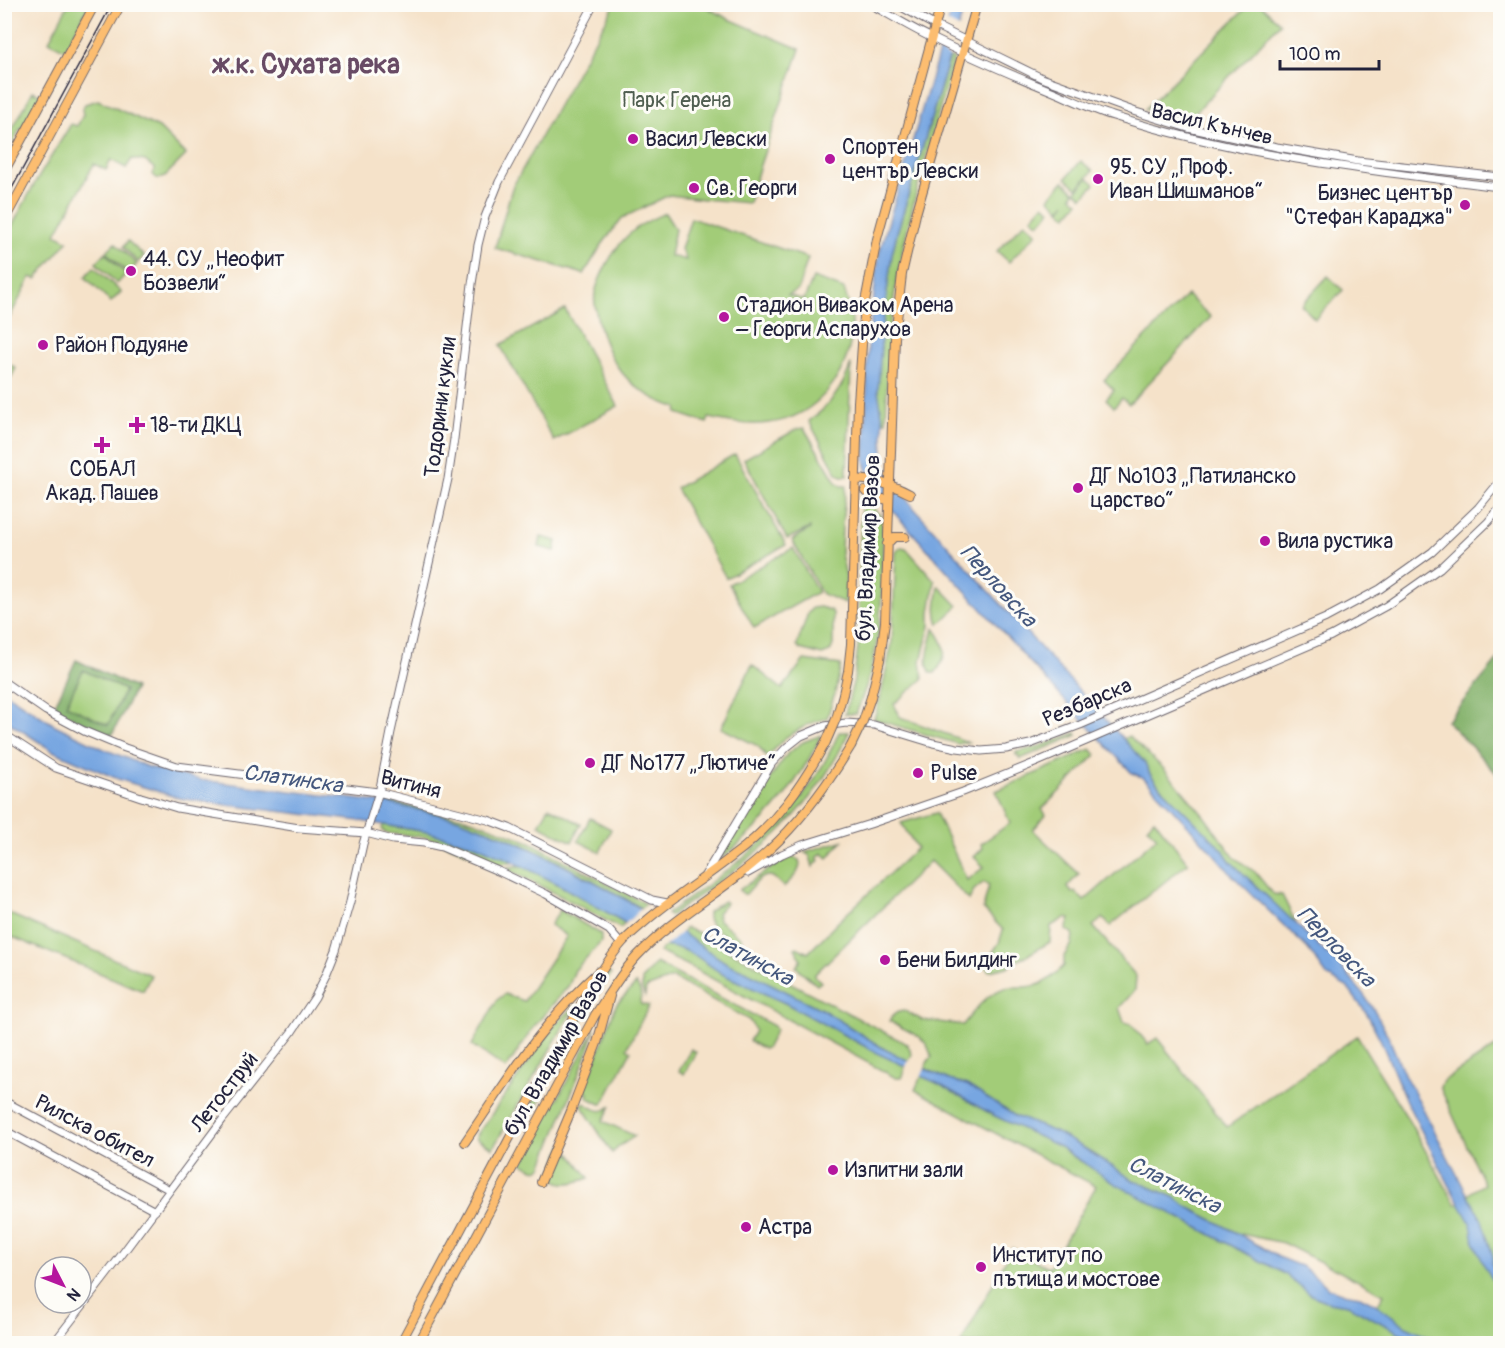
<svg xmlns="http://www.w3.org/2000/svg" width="1505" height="1348" viewBox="0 0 1505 1348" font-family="Pangolin,sans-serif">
<rect width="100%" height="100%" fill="#fdfcf7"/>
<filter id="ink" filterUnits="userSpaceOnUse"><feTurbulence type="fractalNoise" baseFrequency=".0167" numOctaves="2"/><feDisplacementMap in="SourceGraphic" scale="12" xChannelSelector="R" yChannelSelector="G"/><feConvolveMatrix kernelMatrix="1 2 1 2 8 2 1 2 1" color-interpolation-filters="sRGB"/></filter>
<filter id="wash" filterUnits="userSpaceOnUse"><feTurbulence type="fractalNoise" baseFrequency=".008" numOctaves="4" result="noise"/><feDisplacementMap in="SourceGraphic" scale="24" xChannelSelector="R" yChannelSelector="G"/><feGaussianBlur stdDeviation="1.35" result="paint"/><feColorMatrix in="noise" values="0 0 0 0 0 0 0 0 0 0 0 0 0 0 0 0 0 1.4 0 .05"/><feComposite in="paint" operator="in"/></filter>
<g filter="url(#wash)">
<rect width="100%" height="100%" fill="#f5e2c9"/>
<!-- green -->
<path fill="#a2cc78" stroke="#62775a" stroke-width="1.5" d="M615 4 702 5 729 19 800 49 759 168 749 203 704 199 669 195 622 218 601 246 584 274 495 248 512 188Z
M1250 4 1261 5 1280 23 1188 120 1145 109Z
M68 5H89L65 50 49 41Z
M950 57 954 59C929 146 901 234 890 325 887 357 887 389 886 421H883L878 391 879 366 882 330 892 254 897 233Z
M33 91 41 95 22 129H20L5 157V138L7 139Z
M98 100 159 128 186 155 165 176 158 179 152 174 155 169 145 161 132 159 126 168 111 160 106 170 94 164 56 234 68 241 36 279 31 277 5 326V239L35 183 71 124 77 126 83 115 82 109 85 104Z
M1081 161 1093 171 1077 188 1066 178Z
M1088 178 1095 184 1083 197 1076 191Z
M1064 181 1075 192 1072 196 1079 202 1067 215 1060 210 1066 202 1060 209 1049 198Z
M1044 204 1051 210 1039 224 1032 218Z
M665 213 675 229 670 256 686 260 681 249 691 218 808 258 798 290 788 295 804 300 813 278 844 289C847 299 851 310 852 320 854 369 819 417 769 423 749 426 729 422 709 418L707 423 677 413 678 408C635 395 610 368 599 325 597 315 593 304 595 293 600 273 616 244 633 231 642 223 654 218 665 213Z
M1025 222 1037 233 1009 262 997 251Z
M128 241 144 256 138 262 123 247Z
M115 243 137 264 128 273 106 252Z
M105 253 126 274 117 284 96 263Z
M94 267 121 292 111 302 85 277Z
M1328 276 1343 290 1315 319 1301 305Z
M1187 295 1211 317 1129 404 1122 398 1114 407 1106 399 1114 390 1104 380Z
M565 309 618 406 554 441 500 345Z
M5 361 16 368 5 389Z
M851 364 847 476H841L837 473 809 421C830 406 843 388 851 364Z
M804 428 836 482 841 486H846L842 524 841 554 846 576 845 603 822 594 792 540 810 529V528L787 539 744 459 797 429Z
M735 454 786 545 726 578 676 488Z
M868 505 871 506 883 519C882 568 884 618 872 666 868 683 862 698 856 714H845L854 679 858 647 861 510 864 506Z
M541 537 557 541 555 551 539 547Z
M901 547 906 548 935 581 930 613V626L921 661 923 679 894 704 900 717 968 742 958 744 874 719 880 699 892 643 896 552Z
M793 548 818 592 754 628 729 584Z
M939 586 958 606 939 624C934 611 937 599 939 586Z
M820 607 830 610 833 613V645L830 652 822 655 800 649 797 645 808 613 812 608Z
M934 628C947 646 949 655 935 673H931C922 660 932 642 934 628Z
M804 660 841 665 835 693 827 718 809 724 786 737 767 757 758 746 721 728 752 665 782 689Z
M83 670 125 690 108 725 66 705Z
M839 732H849C808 822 747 862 670 916L667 914C701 889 738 865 769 835 799 806 823 770 839 732Z
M1076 733 1077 735 1020 759 1018 755H1016V752L1035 748Z
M821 735C798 786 763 827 718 861L758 795 788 753 803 742Z
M1129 736 1164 769 1204 816 1234 857 1255 872 1273 894 1282 895 1298 927 1230 861 1223 850 1160 787 1150 774 1145 763 1123 739Z
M1091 749 1096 755 1042 809 1046 815 1033 830 1079 874 1067 887 1073 893 1075 891 1084 901 1157 837 1147 827 1154 819 1188 863 1110 926 1103 918 1093 926 1136 976 1135 990 1119 1008 1124 1022 1131 1024 1148 1044 1157 1038 1227 1127 1357 1036 1406 1116 1456 1205 1474 1190 1484 1184 1440 1087 1443 1081 1500 1044V1343H961L1012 1248 1049 1268 1096 1186 1008 1140 915 1090 921 1076 937 1083 993 1115 1060 1147 1077 1159 1180 1218 1285 1274 1311 1295 1329 1302 1348 1305 1370 1317 1384 1294 1283 1243 1237 1233 1188 1207 1173 1197 1133 1180 1082 1147 1057 1133 1015 1116 967 1085 949 1080 925 1068 928 1061 932 1057 927 1045 920 1037 889 1021 893 1015 898 1012 905 1011 922 1020 963 1025C974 1011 987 993 1005 988 1014 986 1024 988 1033 986 1046 984 1055 974 1064 966V956L1072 944 1073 933 1066 930 1070 919 1065 918 1051 926 1050 942 1007 967 990 971 984 965 999 943 1003 930 983 909 989 885 984 882 974 890 969 900 930 861 814 975 821 982 817 985 796 967 801 960 795 948 797 947 808 953 840 920 917 848 901 823 936 813 967 880 984 867 974 857 983 848 981 844 1010 823 996 791Z
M387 801 462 817 494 828 530 842 646 904 642 908C585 876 522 839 459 820 436 813 411 809 387 803Z
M549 807 581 824 572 842 539 825Z
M590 818 611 829 600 852 578 841Z
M383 825 427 832 473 844 515 862 501 864 492 863 436 840 425 837 385 833 382 829Z
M842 841 828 858 822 853 817 858 819 860 813 867 810 856 804 852Z
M791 857 799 860C803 871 791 879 784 887 780 884 777 880 773 877 761 872 752 888 745 895L739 890 768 870Z
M516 866H523L556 883 626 923 620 928 574 903 505 868Z
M724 901 726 903 717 913 719 920 741 938 742 941 740 944C728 936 705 929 708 912Z
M560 910 601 934V942L575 970 569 985 533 1028 506 1069 472 1045 497 1000 505 994 524 1001 567 936 550 925Z
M5 912 151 975 143 991 5 934Z
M686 928 697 932 730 951 907 1044 912 1054 909 1061 886 1050 823 1010 745 971 728 964 708 951 681 932Z
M665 946 683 949 696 956 724 975 787 1004 879 1054 905 1066H906L901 1078H896L687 965 659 952Z
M656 963 774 1026 776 1030 767 1047 764 1049 749 1041 755 1031 753 1026 749 1020 673 978 646 988 645 996 642 989V979Z
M607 972 611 974C581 1016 559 1063 536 1108L531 1106C555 1061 577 1014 607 972Z
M636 984C640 989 642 995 640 1001L641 1004 649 1006 627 1048 631 1051 603 1104H600L587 1097 588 1093 584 1092 616 1005Z
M576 1005 493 1148 477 1139 476 1137 477 1135 556 1023Z
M595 1029 590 1046 542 1167C537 1173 529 1167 523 1163Z
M691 1049 696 1052 684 1074 679 1071Z
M584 1103C595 1109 600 1115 611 1106L603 1121 635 1136 621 1145 612 1153 583 1108 582 1104Z
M563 1144 589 1178C578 1182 553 1190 553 1172Z"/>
<!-- forest -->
<path fill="#81b068" stroke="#526952" stroke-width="1.5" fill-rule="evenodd" d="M1500 657V777L1447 721Z
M76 660 135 688 112 735 53 709ZM83 670 125 690 108 725 66 705Z"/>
<!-- water -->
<path fill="#77a6e1" stroke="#4c648e" stroke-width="1.5" d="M953 5H965L897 233 892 254 882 330 878 391 883 421V463L887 474 913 507 1145 763 1150 774 1160 787 1223 850 1230 861 1342 968 1364 995 1376 1013 1389 1038 1405 1076 1418 1099 1465 1190 1481 1217 1493 1256 1492 1264 1500 1278V1293L1484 1265 1474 1242 1471 1224 1456 1198 1406 1101 1381 1041 1367 1014 1347 987 1328 977 1308 949 1232 875 1215 855 1144 778 1132 773 1078 715 898 517C883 499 870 485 865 461L868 344 879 254Z
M4 692 53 724 104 749 148 767 201 780 387 803 459 819 500 835 540 853 606 888 681 932 708 951 728 964 745 971 823 1010 886 1050 949 1080 967 1085 1015 1116 1057 1133 1082 1147 1133 1180 1173 1197 1188 1207 1237 1233 1280 1258 1303 1267 1320 1280 1328 1288 1338 1292 1360 1296 1377 1305 1406 1326 1444 1343H1425L1400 1333 1348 1305 1329 1302 1311 1295 1285 1274 1114 1183 1060 1147 993 1115 937 1083 921 1076 905 1066 879 1054 787 1004 724 975 696 956 682 949 665 946 556 883 512 861 473 844 427 832 360 821 227 805 179 798 118 779 53 751 5 720Z"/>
<!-- pier -->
<path fill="#f5e2c9" d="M945 21 961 29 952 58 937 50Z
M644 906 684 930 663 948 624 925Z
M910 1058 926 1065 920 1079 905 1069Z"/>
</g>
<g filter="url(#ink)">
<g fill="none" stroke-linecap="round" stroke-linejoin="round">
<!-- minor casing -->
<g stroke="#6c656d" stroke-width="9">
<path id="minor" d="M870 4C890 15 909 27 930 37 970 57 1012 75 1054 92 1073 100 1093 110 1113 116 1239 156 1370 171 1500 187
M896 4 934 25 1042 78 1136 112 1188 128 1277 147 1358 161 1500 177
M4 682 46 711 84 731 125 748 177 766 378 792 488 820 509 828 652 900 667 903
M4 734 56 768 141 797 177 808 299 828 366 833 393 840 424 843 442 847 498 871 546 894 609 930 621 944
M748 873 782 854 802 845 870 824 963 792 1037 762 1331 636 1386 606 1440 568 1488 522 1500 508
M705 875 772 763 787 747 801 736 825 726 846 723 874 725 933 743 957 748 981 751 1006 749 1030 744 1080 725 1326 618 1380 589 1432 552 1478 508 1500 481
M4 1101 170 1190
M4 1130 155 1211
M53 1344 114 1265 223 1119 291 1033 315 997 326 975 336 950 350 902 363 844 380 788 391 732 448 479 454 439 472 284 478 245 485 217 499 182 594 4"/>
</g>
<!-- major casing -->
<g stroke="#6c656d" stroke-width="10">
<path id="major" d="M4 172 95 4
M4 221 121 4
M855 479C876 480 892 484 910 494
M865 491 877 498 889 500
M887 544 894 537H905
M843 694 848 671 851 644 858 402 865 302 877 239 941 4
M871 697 880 660 885 622 895 338 902 274 916 214 977 4
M465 1142C506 1082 544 1019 599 971
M541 1182 571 1111 597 1043 610 996
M400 1344 581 1004C594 984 606 961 622 943 629 935 638 928 646 921 674 897 705 878 734 855 776 824 801 787 826 742
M418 1344 595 1015C608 995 621 973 637 956 676 915 728 889 769 850 802 820 828 784 851 746"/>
</g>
<!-- minor -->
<use href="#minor" stroke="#fff" stroke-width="7"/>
<!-- major -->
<use href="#major" stroke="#fcbd6f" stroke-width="8"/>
<!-- tram -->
<path stroke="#22223b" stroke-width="1.5" d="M4 203 112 4"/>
<!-- major-bridge casing -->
<g stroke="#6c656d" stroke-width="10" stroke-linecap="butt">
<path id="major-bridge" d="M826 742 836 719 843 694
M851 746 863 721 871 697"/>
</g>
<!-- major-bridge -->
<use href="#major-bridge" stroke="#fcbd6f" stroke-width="8"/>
</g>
</g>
<!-- markers -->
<g fill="#b5179e" stroke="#fdfcf7" stroke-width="2">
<circle cx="633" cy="139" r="6"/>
<circle cx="830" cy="159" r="6"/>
<circle cx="1098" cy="179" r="6"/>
<circle cx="694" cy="188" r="6"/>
<circle cx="1465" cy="205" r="6"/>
<circle cx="131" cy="271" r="6"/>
<circle cx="724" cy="317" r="6"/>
<circle cx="43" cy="345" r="6"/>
<path d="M134 416h6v6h6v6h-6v6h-6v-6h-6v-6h6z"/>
<path d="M99 436h6v6h6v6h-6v6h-6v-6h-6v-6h6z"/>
<circle cx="1078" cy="488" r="6"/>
<circle cx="1265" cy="541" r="6"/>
<circle cx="590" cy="763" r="6"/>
<circle cx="918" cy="773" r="6"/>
<circle cx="885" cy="960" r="6"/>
<circle cx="833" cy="1170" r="6"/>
<circle cx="746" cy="1227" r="6"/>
<circle cx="981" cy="1267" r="6"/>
</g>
<g text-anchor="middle" stroke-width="6" stroke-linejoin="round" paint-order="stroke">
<!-- park labels -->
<g font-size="21" fill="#4f5e50" stroke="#fdfcf7">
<text x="677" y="107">Парк Герена</text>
</g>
<!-- street labels -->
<g font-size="21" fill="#22223b" stroke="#fdfcf7">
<text transform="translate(1212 124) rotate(13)" y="7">Васил Кънчев</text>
<text transform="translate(440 407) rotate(-83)" y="7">Тодорини кукли</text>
<text transform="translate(868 548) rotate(-87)" y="7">бул. Владимир Вазов</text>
<text transform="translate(1087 702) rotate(-23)" y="7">Резбарска</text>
<text transform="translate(411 784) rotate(14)" y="7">Витиня</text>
<text transform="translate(556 1053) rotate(-60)" y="7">бул. Владимир Вазов</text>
<text transform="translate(224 1092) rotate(-52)" y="7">Летоструй</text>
<text transform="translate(95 1131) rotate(28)" y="7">Рилска обител</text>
</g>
<!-- poi labels -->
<g font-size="21" fill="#22223b" stroke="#fdfcf7" text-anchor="start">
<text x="645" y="146">Васил Левски</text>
<text x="842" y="154">Спортен<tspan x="842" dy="24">център Левски</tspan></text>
<text x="1110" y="174">95. СУ „Проф.<tspan x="1110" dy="24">Иван Шишманов“</tspan></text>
<text x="706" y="195">Св. Георги</text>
<text x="1453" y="200" text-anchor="end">Бизнес център<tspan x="1453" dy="24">"Стефан Караджа"</tspan></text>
<text x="143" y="266">44. СУ „Неофит<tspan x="143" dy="24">Бозвели“</tspan></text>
<text x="736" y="312">Стадион Виваком Арена<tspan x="736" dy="24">– Георги Аспарухов</tspan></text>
<text x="55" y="352">Район Подуяне</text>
<text x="150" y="432">18-ти ДКЦ</text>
<text x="102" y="476" text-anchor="middle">СОБАЛ<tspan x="102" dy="24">Акад. Пашев</tspan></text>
<text x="1090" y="483">ДГ №103 „Патиланско<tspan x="1090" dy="24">царство“</tspan></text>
<text x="1277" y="548">Вила рустика</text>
<text x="602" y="770">ДГ №177 „Лютиче“</text>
<text x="930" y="780">Pulse</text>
<text x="897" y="967">Бени Билдинг</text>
<text x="845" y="1177">Изпитни зали</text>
<text x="758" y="1234">Астра</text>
<text x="993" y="1262">Институт по<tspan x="993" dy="24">пътища и мостове</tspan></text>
</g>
<!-- water labels -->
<g font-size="22" font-style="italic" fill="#44577d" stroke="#fdfcf7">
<text transform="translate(999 585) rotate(48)" y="8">Перловска</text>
<text transform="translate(293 778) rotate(8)" y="8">Слатинска</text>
<text transform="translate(1337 946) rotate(46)" y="8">Перловска</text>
<text transform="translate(748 955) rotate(29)" y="8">Слатинска</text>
<text transform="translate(1175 1184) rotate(27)" y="8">Слатинска</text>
</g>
<!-- district labels -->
<g font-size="27" font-weight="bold" fill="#684b65" stroke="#fdfcf7">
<text x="306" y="73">ж.к. Сухата река</text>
</g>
</g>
<!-- margin -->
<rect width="1505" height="1348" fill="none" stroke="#fdfcf7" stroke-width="24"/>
<!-- north arrow -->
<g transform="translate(63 1285) rotate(132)"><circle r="28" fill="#fdfcf7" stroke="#a5a5ac" stroke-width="1.5"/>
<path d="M0-4.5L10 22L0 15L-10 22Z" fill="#b5179e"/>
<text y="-9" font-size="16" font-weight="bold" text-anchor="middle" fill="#22223b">N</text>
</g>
<!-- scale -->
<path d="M1280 60v9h99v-9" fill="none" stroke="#22223b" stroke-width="3"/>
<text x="1289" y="60" font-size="18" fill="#22223b" stroke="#fdfcf7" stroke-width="4.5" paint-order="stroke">100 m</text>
</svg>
